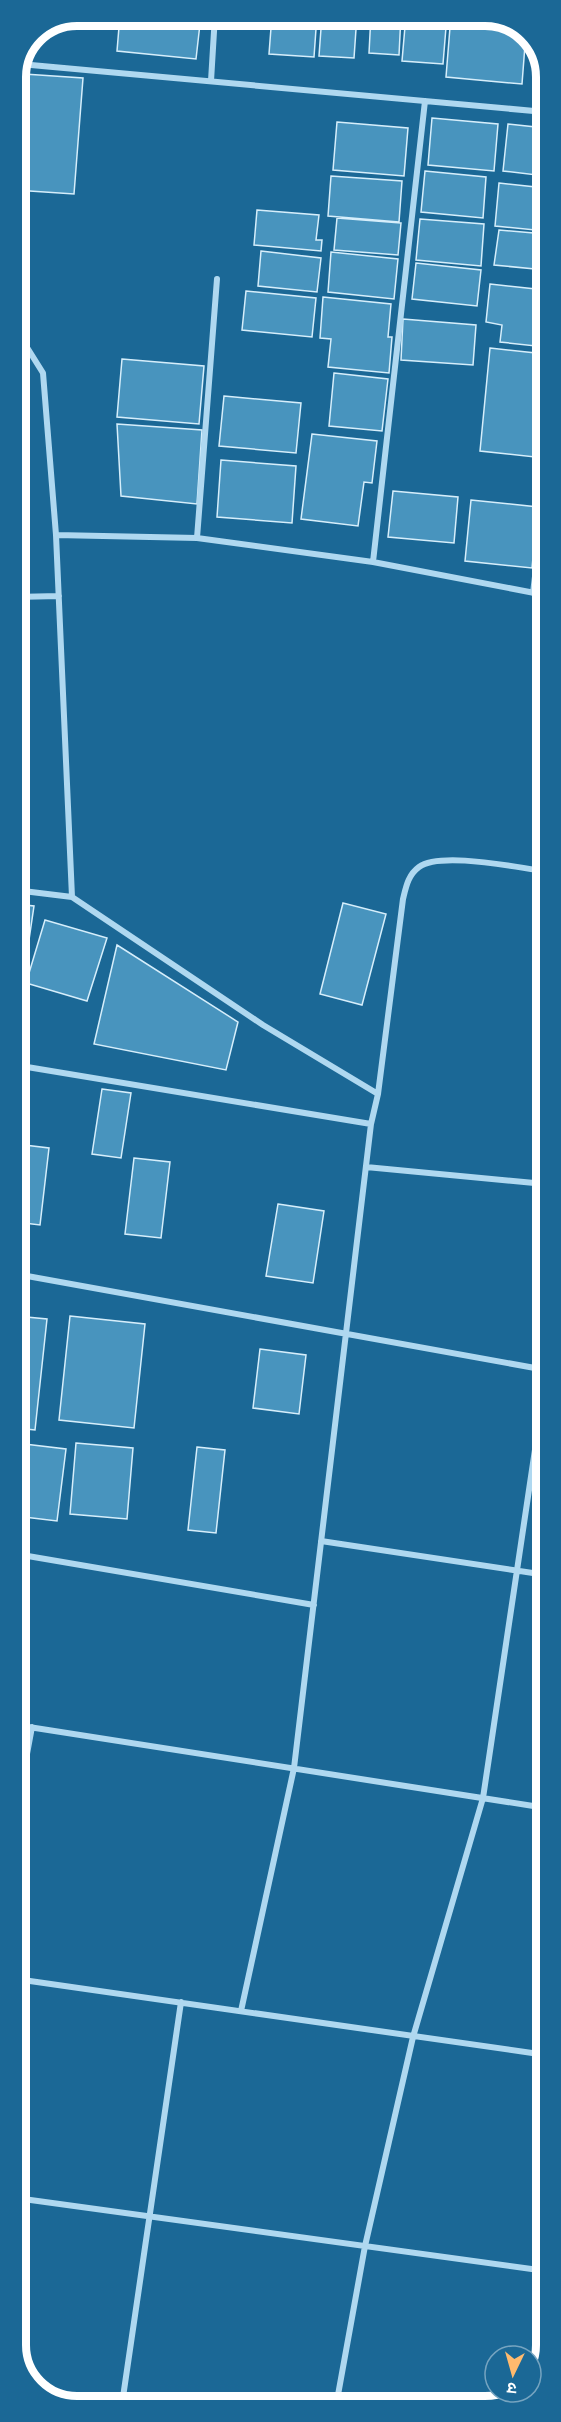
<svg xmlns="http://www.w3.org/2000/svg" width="561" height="2422" viewBox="0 0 561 2422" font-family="Mulish,'Noto Sans Devanagari',sans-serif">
<rect width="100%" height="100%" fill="#1b6896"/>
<!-- building -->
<path fill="#4894be" stroke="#d6eefb" stroke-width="1.5" d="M120 15H201L196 59 117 51Z
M272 15H317L314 57 269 54Z
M322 15H357L354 58 319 56Z
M371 15H401L399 55 369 53Z
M406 15H447L443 64 402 61Z
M451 15H492L526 32 522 84 446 77Z
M24 74 83 78 74 194 15 190Z
M432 118 498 124 494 171 428 165Z
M337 122 408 128 404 176 333 170Z
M508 124 545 128V176L503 171Z
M425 171 486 177 483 218 421 212Z
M331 176 402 181 399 222 328 216Z
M499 183 545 188V231L495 226Z
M257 210 319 215 316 240H322L321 251 254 245Z
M337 218 401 223 398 255 334 250Z
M420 219 484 224 481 266 416 260Z
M499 230 545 234V270L494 265Z
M261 251 321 258 317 292 258 286Z
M331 252 398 259 394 299 328 292Z
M416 263 481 270 477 306 412 299Z
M490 284 545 290V347L500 342 502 325 486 322Z
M246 291 316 298 312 337 242 330Z
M323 297 391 304 388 337H392L389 373 328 367 331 339 320 338Z
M403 319 476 325 473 365 401 360Z
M490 348 545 354 544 458 480 451Z
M122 359 204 366 199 424 117 417Z
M334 373 388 379 382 431 329 426Z
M224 396 301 403 296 453 219 446Z
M117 424 202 430 197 504 121 496Z
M312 434 377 441 372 483 364 482 358 526 301 519Z
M221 460 296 466 292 523 217 517Z
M393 491 458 497 454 543 388 537Z
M471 500 538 507 532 568 465 561Z
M545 513V552H541Z
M343 903 386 914 362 1005 320 994Z
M15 904 34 906 26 960 15 958Z
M45 920 107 938 87 1001 26 983Z
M117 945 238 1022 226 1070 94 1044Z
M102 1089 131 1093 121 1158 92 1154Z
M16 1144 49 1148 40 1225 16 1222Z
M134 1158 170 1162 161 1238 125 1234Z
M278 1204 324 1211 313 1283 266 1276Z
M16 1316 47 1319 35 1430 16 1428Z
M70 1316 145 1324 134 1428 59 1420Z
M260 1349 306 1355 299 1414 253 1408Z
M16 1443 66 1449 57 1521 16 1516Z
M76 1443 133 1448 127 1519 70 1514Z
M197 1447 225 1450 216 1533 188 1530Z
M546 1477V1506H542Z"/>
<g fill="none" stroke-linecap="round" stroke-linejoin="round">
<!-- street -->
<path stroke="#afd8f0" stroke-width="6" d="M20 64 545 112
M211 81 215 15
M15 340 28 349 43 373 56 535 72 897
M56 535 197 538 373 562 545 595
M197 538 217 279
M373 562 425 101
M533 593 545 493
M15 597 59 596
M15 890 72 897 263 1025 378 1094
M15 1065 371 1124
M366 1167 545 1184
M16 1274 546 1370
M321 1541 546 1575
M16 1554 314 1605
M16 1725 546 1808
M16 1813 32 1727
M16 1979 546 2055
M241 2011 294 1768 371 1124 378 1094 403 899C406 887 408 875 419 867 441 851 518 868 545 871
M16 2198 546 2271
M34 2389 137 2406
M122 2404 181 2002
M336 2406 365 2246 413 2037 483 1798 546 1376"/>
</g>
<!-- crop -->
<path d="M0 0H561V2422H0ZM77 26H485A51 51 0 0 1 536 77V2345A51 51 0 0 1 485 2396H77A51 51 0 0 1 26 2345V77A51 51 0 0 1 77 26Z" fill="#1b6896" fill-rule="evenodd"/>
<path fill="none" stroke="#fff" stroke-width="8" d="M77 26H485A51 51 0 0 1 536 77V2345A51 51 0 0 1 485 2396H77A51 51 0 0 1 26 2345V77A51 51 0 0 1 77 26Z"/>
<!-- north arrow -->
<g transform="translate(513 2374) rotate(185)"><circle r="28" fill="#1b6896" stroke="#76a4c0" stroke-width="1.5"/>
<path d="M0-4.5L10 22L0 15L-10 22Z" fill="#ffba6e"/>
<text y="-9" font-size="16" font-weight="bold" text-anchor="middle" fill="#ffffff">उ</text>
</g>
</svg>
